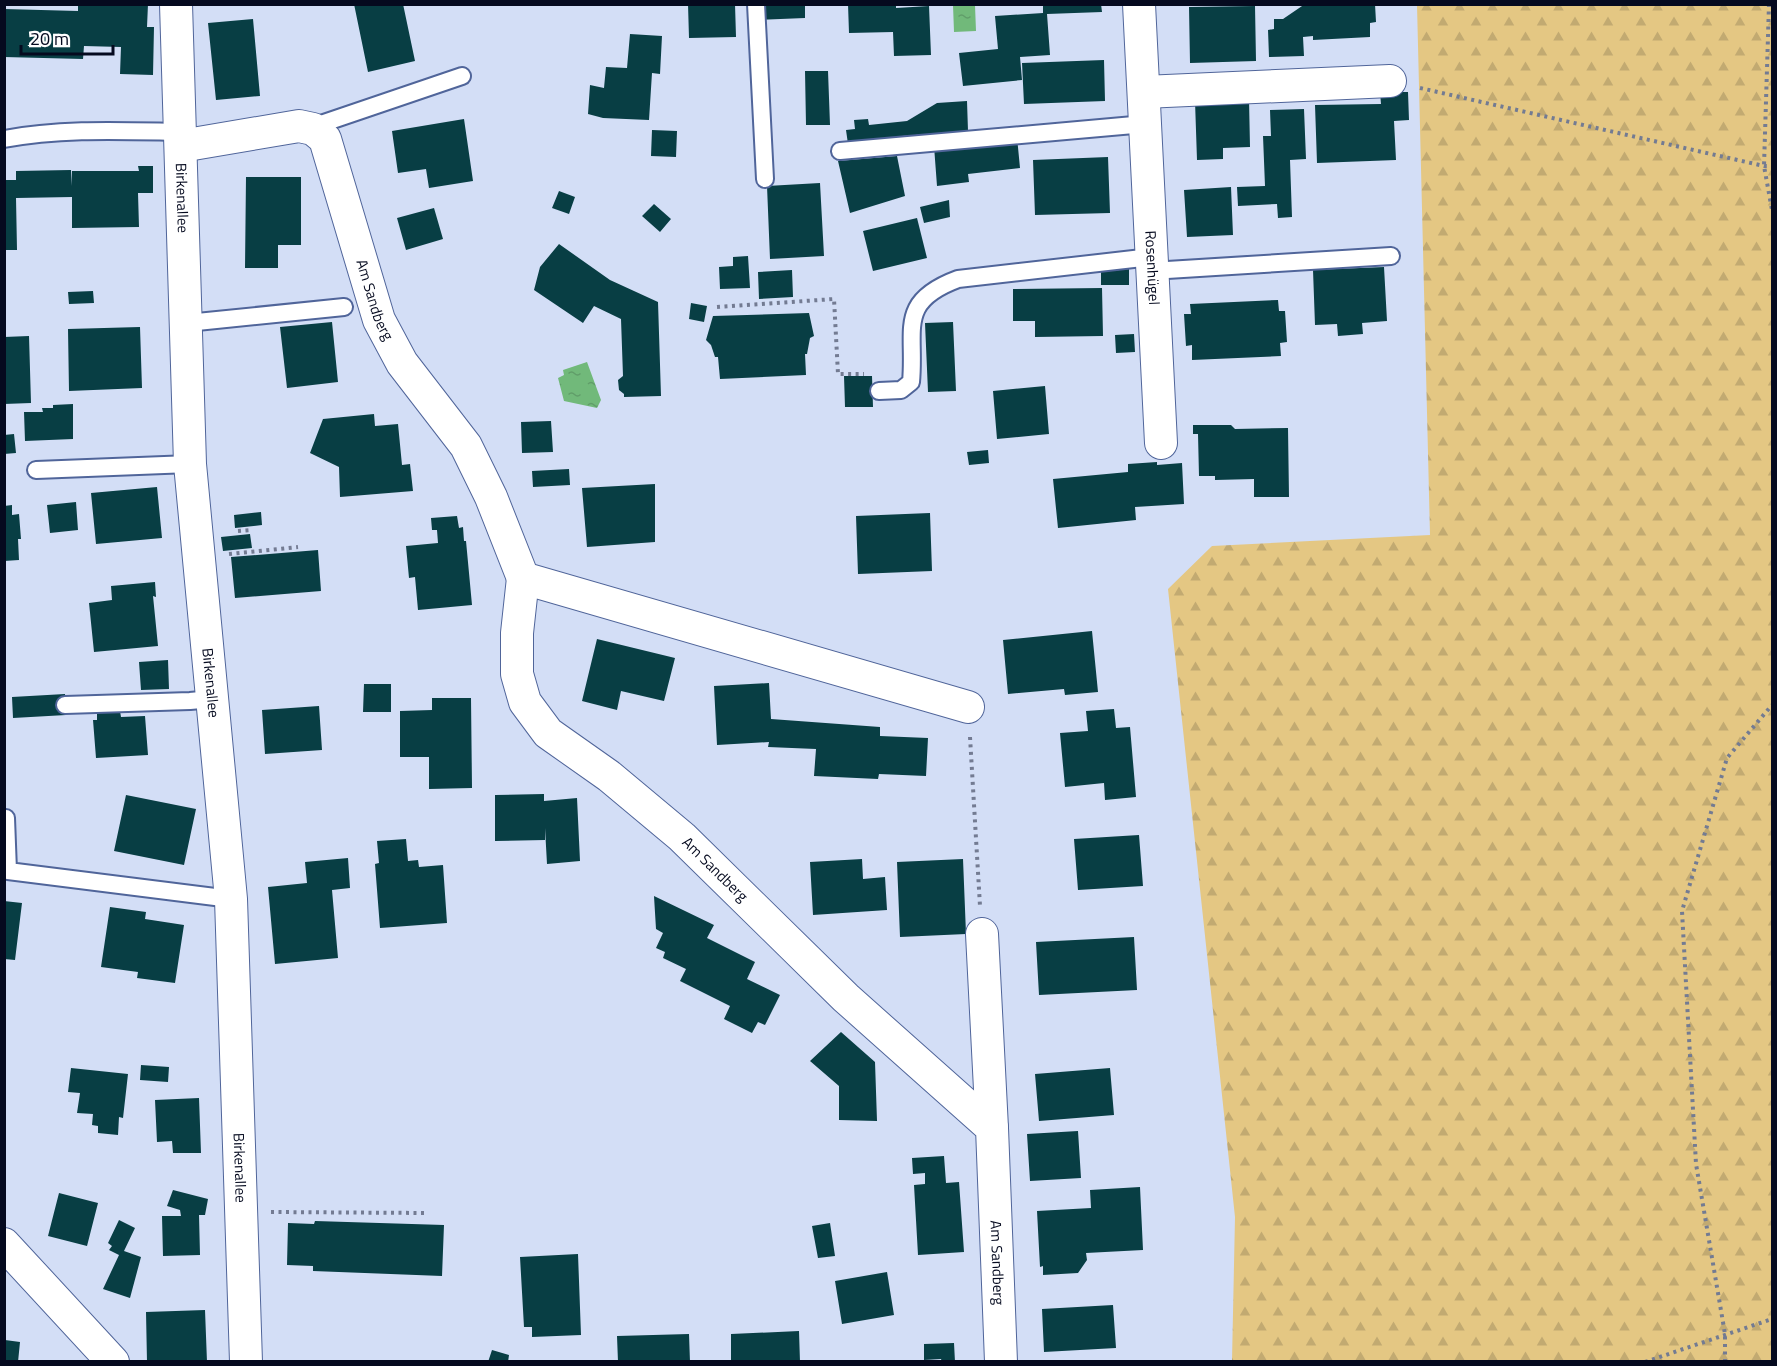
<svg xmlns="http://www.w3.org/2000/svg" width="1777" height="1366" viewBox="0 0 1777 1366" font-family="'Titillium Web',sans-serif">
<defs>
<pattern id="forest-firs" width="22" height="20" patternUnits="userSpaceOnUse" patternTransform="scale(1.5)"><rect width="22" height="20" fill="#e4c783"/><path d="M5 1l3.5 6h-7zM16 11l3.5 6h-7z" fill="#c2aa71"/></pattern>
<pattern id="water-ripples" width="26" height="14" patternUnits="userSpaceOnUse" patternTransform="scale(1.5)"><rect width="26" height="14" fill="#71b97a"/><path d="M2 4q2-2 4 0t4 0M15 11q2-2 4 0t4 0" fill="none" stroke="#609e69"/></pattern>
</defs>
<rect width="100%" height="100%" fill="#d3def6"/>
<!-- forest -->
<path fill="url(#forest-firs)" d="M1417 5H1772V1361H1232L1235 1217 1168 589 1212 546 1430 535Z"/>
<!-- water -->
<path fill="url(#water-ripples)" d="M953 5H975L976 31 954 32Z
M587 362 601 400 597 408 564 401 558 378 564 375 563 370Z"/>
<!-- building -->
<path fill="#083e44" d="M78 4H148L147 27H154L153 75 120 74 121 47 84 46 83 59 4 57V9L78 11Z
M354 4H403L415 61 368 72Z
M688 4H735L736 37 689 38Z
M759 4H805V18L759 20Z
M848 4H896V8L929 6 931 55 894 56 893 32 849 33Z
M1043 4H1101L1102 12 1047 14 1050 55 1020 57 1022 80 963 86 959 53 998 49 995 16 1043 13Z
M1305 4H1375L1376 22 1370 23V37L1313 40V36L1303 37 1304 56 1269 57 1268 30 1274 29V19H1283Z
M1255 6 1256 61 1190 63 1189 7Z
M253 19 260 96 216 100 208 23Z
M630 34 662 36 660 74 652 73 649 120 603 118 588 114 590 85 604 88 606 67 627 68Z
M1104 60 1105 101 1024 104 1022 63Z
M805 71H828L830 125H806Z
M1380 92H1408L1409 120 1394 121 1396 160 1317 163 1315 105 1381 104Z
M1249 99 1250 147 1223 148V159L1197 160 1195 101Z
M967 101 968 131 902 136 848 144 846 130 855 129 854 120 868 119 869 125 907 121 937 103Z
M1304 109 1306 159 1290 160 1292 217 1278 218 1277 204 1238 206 1237 187 1265 186 1263 136H1271L1270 110Z
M464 119 473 181 429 188 426 169 398 173 392 131Z
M652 130 677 131 676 157 651 156Z
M1017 137 1020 168 968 174 969 182 937 186 934 146Z
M897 156 905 196 850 213 838 161Z
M1108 157 1110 213 1035 215 1033 160Z
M138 166H153V193H138L139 227 72 228V197L16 198 17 250H4V180H16V171L71 170 72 186V171H139Z
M246 177H301V245H278V268H245Z
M820 183 824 256 770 259 767 186Z
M1231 187 1233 235 1187 237 1184 190Z
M559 191 575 197 569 214 552 208Z
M949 200 950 217 924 223 920 207Z
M654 204 671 219 660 232 642 216Z
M434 208 443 239 406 250 397 218Z
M917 218 927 258 873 271 863 231Z
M559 244 610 280 658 302 661 396 624 397V394L619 390 618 380 623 376 621 319 594 306 583 323 534 290 540 267Z
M748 256 750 288 720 289 719 267 733 266V257Z
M1384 267 1387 321 1362 323 1363 334 1338 336 1337 324 1315 325 1313 270Z
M1129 269V285H1101V272Z
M792 270 793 297 759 299 758 272Z
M1102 288 1103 336 1035 337V321H1013V289Z
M93 291 94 303 69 304 68 292Z
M1278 300 1279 311H1285L1287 342 1280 343 1281 356 1192 360V345L1186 346 1184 314H1191L1190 304Z
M691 303 707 306 704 322 689 319Z
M809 313 814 336 810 338 807 354H805L806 375 720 379 718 357H715L711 345 706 340 713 316Z
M332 322 338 382 287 388 280 327Z
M953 322 956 391 928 392 925 323Z
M140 327 142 388 69 391 68 329Z
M1134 334 1135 352 1116 353 1115 335Z
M29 336 31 403 4 404V337Z
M844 376H872L873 407H845Z
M1045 386 1049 434 997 439 993 391Z
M73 404V439L25 441 24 412H43L42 408H53V405Z
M374 414 375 426 398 424 402 465 410 464 413 491 340 497 339 467 310 453 323 419Z
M551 421 553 452 522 453 521 422Z
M1193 425H1231L1235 429 1288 428 1289 497H1254V479L1215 480V476H1199L1198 434H1193Z
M14 434 16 453 4 454V435Z
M988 450 989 463 969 465 967 452Z
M1157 462V465L1182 463 1184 504 1135 507 1136 520 1058 528 1053 479 1128 472V464Z
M569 469 570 485 533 487 532 471Z
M655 484V542L587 547 582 488Z
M157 487 162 538 96 544 91 493Z
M76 502 78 530 50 533 47 505Z
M12 505V515L19 514 21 539H18L19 560 4 561V506Z
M261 512 262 525 235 528 234 515Z
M930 513 932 571 858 574 856 516Z
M457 516 459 528 463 527 464 541H466L472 605 418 610 415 577 409 578 406 546 438 543 437 530H432L431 518Z
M250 534 252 548 223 551 221 537Z
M318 550 321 591 235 598 231 557Z
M155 582 156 597 153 596 158 646 94 652 89 603 112 600 111 586Z
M1092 631 1098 692 1065 695 1064 689 1008 694 1003 640Z
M597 639 675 658 664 701 621 691 617 710 582 701Z
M168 660 169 689 141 690 139 662Z
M769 683 771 719 880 727V736L928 738 926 776 879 774 878 779 814 776 816 749 768 747 769 742 717 745 714 686Z
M364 684H391V712H363Z
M65 694 66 715 13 718 12 697Z
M432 698H471L472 788 429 789V757H400V711L432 710Z
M319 706 322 750 265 754 262 710Z
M1114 709 1116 728 1130 727 1136 797 1105 800 1104 783 1065 787 1060 733 1088 731 1086 711Z
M120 711 121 717 145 716 148 755 96 758 93 720H97V713Z
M544 794V801L577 798 580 861 547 864 545 828V840L495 841V795Z
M126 795 196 809 184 865 114 851Z
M1139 835 1143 886 1078 890 1074 839Z
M406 839 408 861 418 860 419 867 443 865 447 923 380 928 375 864 379 863 377 841Z
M348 858 350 888 332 890 338 958 275 964 268 887 307 883 305 862Z
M862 859 863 879 885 877 887 910 813 915 810 862Z
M963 859 966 934 900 937 897 862Z
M654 896 714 925 707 938 755 962 747 979 780 995 765 1025 758 1022 752 1033 724 1019 730 1006 680 981 686 969 663 958 665 952 656 948 663 933 656 929Z
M4 901 22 903 15 960 4 959Z
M110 907 146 912 145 919 184 925 175 983 137 978 138 972 101 967Z
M1134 937 1137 990 1039 995 1036 942Z
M841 1032 875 1062 877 1121 839 1120V1086L810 1061Z
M141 1065 169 1067 168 1082 140 1080Z
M71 1068 128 1074 123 1118 119 1117 118 1135 98 1133V1126L92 1125 93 1114 77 1113 80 1093 68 1092Z
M1110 1068 1114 1115 1039 1121 1035 1074Z
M199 1098 201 1153H173L172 1141 157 1142 155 1100Z
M1078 1131 1081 1178 1030 1181 1027 1134Z
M944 1156 946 1183 959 1182 964 1252 918 1255 914 1185 925 1184V1173L913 1174 912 1158Z
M1140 1187 1143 1250 1086 1253 1087 1260 1078 1273 1043 1275V1266L1040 1267 1037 1211 1091 1208 1090 1190Z
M173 1190 208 1199 205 1215H199L200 1255 163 1256 162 1216H181L180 1210 167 1206Z
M59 1193 98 1203 87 1246 48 1236Z
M119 1220 135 1228 124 1251 141 1257 130 1298 103 1289 119 1255 109 1250 112 1246 108 1243Z
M315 1221 444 1225 442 1276 313 1271V1266L287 1265 288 1223 314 1224Z
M830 1223 835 1256 818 1258 812 1226Z
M578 1254 581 1335 532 1337V1327H524L520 1257Z
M887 1272 894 1315 842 1324 835 1281Z
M1113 1305 1116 1348 1044 1352 1042 1309Z
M205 1310 207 1362H147L146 1312Z
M799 1331 800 1362H731V1334Z
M689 1334 690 1362H618L617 1336Z
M5 1340 20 1342 18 1362H5Z
M954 1343 955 1362H942L941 1359 924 1360V1344Z
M492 1350 509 1355 508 1362H488Z"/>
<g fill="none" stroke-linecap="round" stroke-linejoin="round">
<!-- service casing -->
<g stroke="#50659a" stroke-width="20">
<path id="service" d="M756 4 765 179
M309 128 462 76
M4 139C62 128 123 131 181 132
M840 151 1145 124
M1151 271 1391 256
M187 323 344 307
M879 391 901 390 911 382C916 330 896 302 958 279L1151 257
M36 470 190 464
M65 705 190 701 212 699
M6 818 8 871 231 899"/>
</g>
<!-- minor casing -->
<g stroke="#50659a" stroke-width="34">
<g id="minor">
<path id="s1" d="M176 4 190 464 231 899 246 1362"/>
<path id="s2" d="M1139 4 1161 443"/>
<path d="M1144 92 1390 81"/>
<path id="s3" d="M181 146 299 126 313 129 325 139 379 320 402 363 466 446 491 497 523 578 968 707"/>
<path id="s4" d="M523 578 517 633V674L525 702 548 733 609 776 682 837 846 998 992 1128 1001 1362"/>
<path d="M982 934 992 1128"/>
<path d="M4 1244 113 1362"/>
</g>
</g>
<!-- path -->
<path stroke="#737b92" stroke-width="4" stroke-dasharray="3 4.5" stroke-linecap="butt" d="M1769 4 1764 166 1772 210
M1420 88 1764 166H1772
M717 307 834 299 838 374H864
M238 531 251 530
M229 554 298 547
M970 737 980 906
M271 1212 427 1213
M1645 1362 1772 1319
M1725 1362V1334L1696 1164 1682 911 1727 758 1772 705"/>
<!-- service -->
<use href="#service" stroke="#fff" stroke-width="16"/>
<!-- minor -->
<use href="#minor" stroke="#fff" stroke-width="32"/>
</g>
<g text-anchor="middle" stroke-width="6" stroke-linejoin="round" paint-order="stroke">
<!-- street labels -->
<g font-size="15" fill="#050a1f" stroke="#fff">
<text dy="5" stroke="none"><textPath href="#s1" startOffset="194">Birkenallee</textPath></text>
<text dy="5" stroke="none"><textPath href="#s2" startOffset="264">Rosenhügel</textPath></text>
<text dy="5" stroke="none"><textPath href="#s3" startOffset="318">Am Sandberg</textPath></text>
<text dy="5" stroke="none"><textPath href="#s1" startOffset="680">Birkenallee</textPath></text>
<text dy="5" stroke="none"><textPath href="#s4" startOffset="380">Am Sandberg</textPath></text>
<text dy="5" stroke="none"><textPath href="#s1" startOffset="1166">Birkenallee</textPath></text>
<text dy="5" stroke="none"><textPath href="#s4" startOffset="894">Am Sandberg</textPath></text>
</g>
</g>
<!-- border -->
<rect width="1777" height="1366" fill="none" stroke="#050a1f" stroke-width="12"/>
<!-- scale -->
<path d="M21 45v9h92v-9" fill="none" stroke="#050a1f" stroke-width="3"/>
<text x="30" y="45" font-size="18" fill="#050a1f" stroke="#ffffff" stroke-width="4.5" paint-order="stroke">20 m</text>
</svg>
